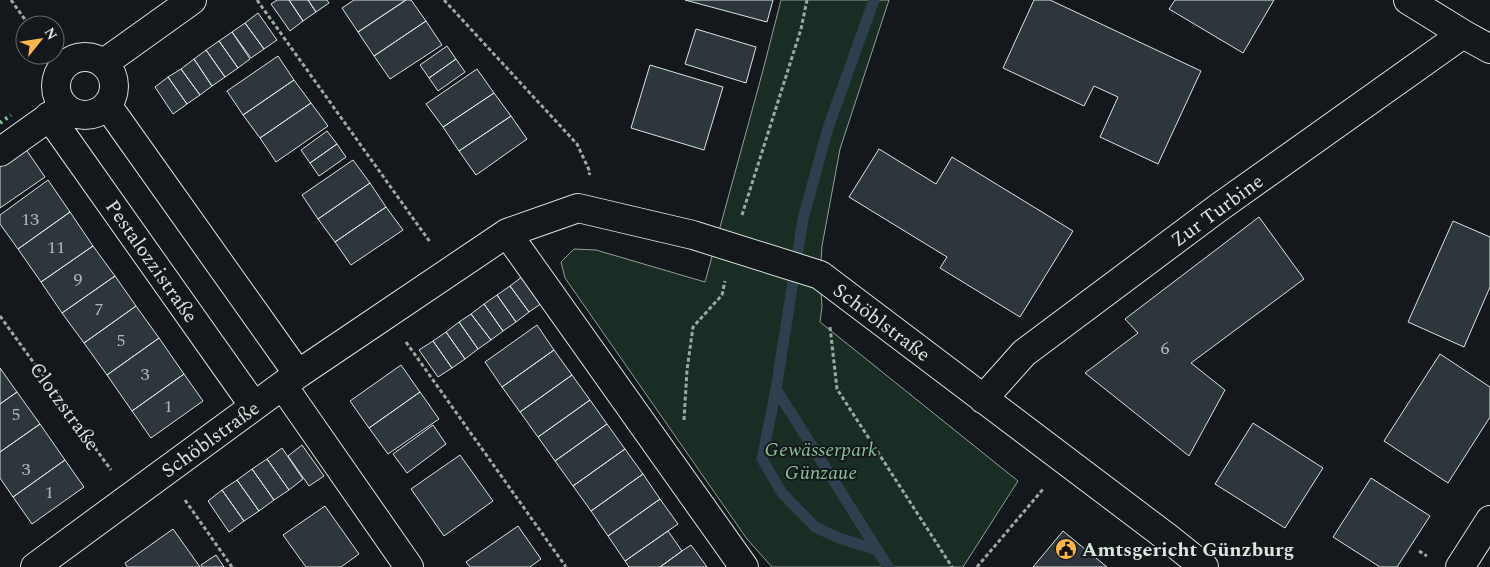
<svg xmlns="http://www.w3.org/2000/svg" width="1490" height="567" viewBox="0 0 1490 567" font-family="Spectral,serif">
<rect width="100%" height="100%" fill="#14181c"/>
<!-- green -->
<path fill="#1a2d24" stroke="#939e99" d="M781 0H889L840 149 822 246 820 275 822 307 820 322 1018 481 963 567H772L747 539 565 278 561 262 574 249 596 250 705 282 762 74Z"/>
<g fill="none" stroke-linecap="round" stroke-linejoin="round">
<!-- stream -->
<path stroke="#2f3f4d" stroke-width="11" d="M874 0 828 128 803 219 776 389 888 567
M776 389 762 459 782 493 815 527 839 538 877 550"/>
</g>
<!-- building -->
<path fill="#2c363c" stroke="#d8e6dc" d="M277 0H289L303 21 290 31 271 4Z
M289 0H308L316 12 303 21Z
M308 0H327L329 3 316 12Z
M354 0H406L358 32 342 8Z
M406 0H411L426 21 374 56 358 32Z
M685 0H773L767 22Z
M1034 0H1050L1201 71 1158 164 1100 137 1118 97 1094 86 1084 106 1003 68Z
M1175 0H1274L1243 53 1169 9Z
M258 13 277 40 264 49 245 23Z
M426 21 442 45 390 79 374 56Z
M245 23 264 49 251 58 232 32Z
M696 29 756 47 746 83 685 64Z
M232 32 250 59 238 68 219 41Z
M219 41 238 68 225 77 206 50Z
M447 46 456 59 429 78 420 65Z
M206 50 225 77 212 86 194 59Z
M278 56 294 80 243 115 227 91Z
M194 59 212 86 200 95 181 69Z
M456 59 465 72 438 91 429 78Z
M650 65 723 87 704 150 631 128Z
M181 69 200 95 187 104 168 77Z
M477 69 494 93 443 127 426 104Z
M168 77 187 104 173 114 155 87Z
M294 80 311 103 260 138 243 115Z
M494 93 511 116 459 151 443 127Z
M311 103 328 126 276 162 260 138Z
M511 116 527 139 476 175 459 151Z
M327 131 337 144 310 163 301 150Z
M337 144 346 157 319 176 310 163Z
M25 148 45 177 0 208V165Z
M879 149 936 184 952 157 1073 231 1020 317 940 268 947 257 849 197Z
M353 160 370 183 318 219 302 195Z
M48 180 70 212 18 249 0 224V215Z
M370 183 386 207 335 242 318 219Z
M386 207 403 230 351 265 335 242Z
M70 212 93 246 41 282 18 249Z
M1259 217 1304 279 1191 363 1225 390 1189 456 1085 373 1138 333 1125 319Z
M1453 221 1490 237V287L1464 347 1408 322Z
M93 246 115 276 62 313 41 282Z
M115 276 136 306 84 343 62 313Z
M523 276 542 303 529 312 510 286Z
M510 286 529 312 516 322 497 295Z
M497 295 516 322 503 331 484 304Z
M484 304 503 331 491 340 471 314Z
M136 306 159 338 107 375 84 343Z
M471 314 491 340 478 349 459 322Z
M459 322 478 349 465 359 446 332Z
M537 325 554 350 502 387 485 362Z
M446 332 465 359 452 368 433 341Z
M159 338 184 374 132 411 107 375Z
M433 341 452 368 438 377 419 350Z
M554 350 572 375 520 412 502 387Z
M1440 354 1490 387V417L1448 483 1384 441Z
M401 365 420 392 369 428 350 401Z
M0 368 17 392 0 404Z
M184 374 203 401 151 438 132 411Z
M572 375 590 400 538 437 520 412Z
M17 392 40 424 0 452V404Z
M420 392 439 419 388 454 369 428Z
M590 400 607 424 555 461 538 437Z
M1253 423 1323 468 1285 528 1215 484Z
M40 424 65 460 13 497 0 478V452Z
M607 424 625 449 573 486 555 461Z
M433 425 446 444 407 473 393 454Z
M302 445 324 476 309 486 288 456Z
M282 448 303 479 289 490 267 459Z
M625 449 643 474 591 511 573 486Z
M460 455 493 501 444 536 411 489Z
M267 459 289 490 274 500 252 469Z
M65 460 84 487 32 524 13 497Z
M252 469 274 500 259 511 237 480Z
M643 474 660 499 608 536 591 511Z
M1371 478 1430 516 1397 567H1380L1333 537Z
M237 480 259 511 244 521 222 490Z
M222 490 244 521 229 532 208 501Z
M660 499 678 524 625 561 608 536Z
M325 506 359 554 341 567H306L283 535Z
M518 526 541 559 530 567H470L466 562Z
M173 529 200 567H127L125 563Z
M668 531 682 551 660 567H629L625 561Z
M1063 531 1107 567H1033Z
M691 545 707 567H660L682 551Z
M216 555 224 567H202L201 565Z"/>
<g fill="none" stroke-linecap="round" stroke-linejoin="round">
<!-- street casing -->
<g stroke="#d8e6dc" stroke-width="30">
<path id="street" d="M1408 0 1463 34 1490 49
M56 86a29 29 0 1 1 58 0a29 29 0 1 1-58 0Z
M104 63 192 0
M107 105 298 374
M49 116 254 406
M0 152 63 107
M507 233 744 567
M283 386 409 567
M983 399 1024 353 1218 208 1463 34
M35 567 298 374 507 233 578 208 693 235 820 275 1168 538 1204 567
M1460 567 1490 520"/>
</g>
<!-- path -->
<path stroke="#9da8a2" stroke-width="3" stroke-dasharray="4 2.5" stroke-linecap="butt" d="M11 0 29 25
M257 0 430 242
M444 0 577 144 590 172 589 175
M51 55 62 69
M742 215 801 29 807 0
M0 316 111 470
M830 327 837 389 952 567
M406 342 566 567
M684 420 687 370 693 327 722 295 725 281
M185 500 232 567
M1419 551 1427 556
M977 567 1044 488"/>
<!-- street -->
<use href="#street" stroke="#14181c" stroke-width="28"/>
<!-- hedge -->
<path stroke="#8ac095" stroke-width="4" stroke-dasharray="2.5 4" stroke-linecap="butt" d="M0 123 11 115"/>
</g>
<!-- icons -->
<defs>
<g id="civic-disc" transform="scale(1.125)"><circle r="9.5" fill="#ffb74d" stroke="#14181c"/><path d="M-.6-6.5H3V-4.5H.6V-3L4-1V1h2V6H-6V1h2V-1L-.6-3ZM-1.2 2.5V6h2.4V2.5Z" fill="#111"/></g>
</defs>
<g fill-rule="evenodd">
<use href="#civic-disc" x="1066" y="549"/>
</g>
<g text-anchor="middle" stroke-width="4" stroke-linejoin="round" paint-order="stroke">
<!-- number labels -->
<g font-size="18" fill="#adbab4">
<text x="30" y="225">13</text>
<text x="56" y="253">11</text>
<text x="78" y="285">9</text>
<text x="99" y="315">7</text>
<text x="121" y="346">5</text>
<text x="1165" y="354">6</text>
<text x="145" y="380">3</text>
<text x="168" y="412">1</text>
<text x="16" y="420">5</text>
<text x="26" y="475">3</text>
<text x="49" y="498">1</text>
</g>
<!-- street labels -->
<g font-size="20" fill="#d8e6dc" stroke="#14181c">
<text transform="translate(1217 210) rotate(-36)" y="7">Zur Turbine</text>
<text transform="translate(152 261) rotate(55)" y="7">Pestalozzistraße</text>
<text transform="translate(882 322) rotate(37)" y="7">Schöblstraße</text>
<text transform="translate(65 406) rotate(54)" y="7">Clotzstraße</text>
<text transform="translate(210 439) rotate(-36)" y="7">Schöblstraße</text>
</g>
<!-- park labels -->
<g font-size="20" font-style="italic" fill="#8ac095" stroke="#14181c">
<text x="821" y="456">Gewässerpark<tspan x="821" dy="23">Günzaue</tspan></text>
</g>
<!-- poi labels -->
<g font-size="20" font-weight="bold" fill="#d8e6dc" stroke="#14181c" text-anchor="start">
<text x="1082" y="556">Amtsgericht Günzburg</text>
</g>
</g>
<!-- north arrow -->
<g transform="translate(40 40) rotate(60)"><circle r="24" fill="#14181c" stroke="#626a69"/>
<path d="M0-4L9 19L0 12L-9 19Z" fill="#ffb74d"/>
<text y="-8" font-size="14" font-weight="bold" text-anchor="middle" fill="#d8e6dc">N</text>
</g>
</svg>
